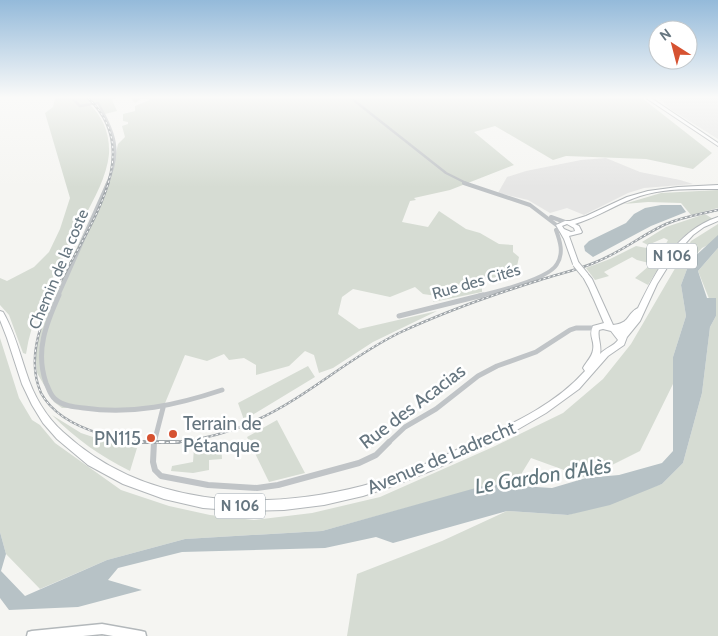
<svg xmlns="http://www.w3.org/2000/svg" width="718" height="636" viewBox="0 0 718 636" font-family="Cabin,sans-serif">
<rect width="100%" height="100%" fill="#f5f5f2"/>
<!-- built -->
<path fill="#e6e6e5" d="M659 98H718V139L670 109Z
M606 158 640 172 680 180 693 184 644 188 628 193 584 215 567 208 550 213 528 200 498 193 507 177 526 171 581 160Z"/>
<!-- green -->
<path fill="#d6dcd3" d="M55 98H115L112 100 117 111 105 114 96 102 88 103C103 116 110 134 109 154 107 176 94 199 84 218 62 262 33 306 26 354L23 353 9 315 0 305V278L7 281 34 267 49 252 60 229 70 198 45 113 53 107Z
M131 98H642L712 153 693 169 646 159 566 156 553 160 495 126 474 132 514 165 450 190 414 198 416 200 410 201 402 222 428 227 439 211 466 229 480 233 499 244 513 245V252L519 257 515 275 482 279V292L433 302 437 296 423 294 415 287 390 297 353 289 342 297 338 314 359 329 437 311 373 342 333 368 319 373 314 355 305 351 289 366 256 375V365L244 358 229 360 224 354 207 361 185 355 163 408H62L54 402 37 373 35 346 42 319 110 180 118 144 125 137 122 126 128 124V122L123 121V114L135 111V106L150 100 143 98 135 103Z
M718 190V208L691 215 681 203 648 202 624 204 661 193Z
M705 214 713 219C677 234 668 253 648 285L635 278 650 265 649 263 637 260 632 257 604 272 609 276 595 280 586 268 610 259 636 246 662 251 668 240 664 238 648 245 642 242 666 227Z
M718 224V240L702 248 690 261 681 285 686 316 673 357V384L640 451 586 478 531 458 517 481 490 485 322 531 185 539 107 560 40 589 6 554 0 532V338L19 398 32 420 40 425 55 443 121 490 169 506 210 515 254 520 312 513 380 497 493 447 563 413 603 379 631 344 691 241Z
M718 248V636H347L357 574 442 541 507 511 568 515 662 484 683 463 702 393 710 327 716 316 698 271Z
M308 366 315 377 244 420 238 403Z
M52 415 81 433 111 443 137 448 130 471C100 456 76 439 52 415Z
M277 420 305 473 269 482 247 437Z
M221 441 222 459 209 460V470L193 473 171 471 172 466 193 462 194 448Z"/>
<!-- water -->
<path fill="#b7c2c6" d="M661 205H681L686 212 651 226 593 257 585 251 584 246 589 241 626 223 634 214 645 208Z
M718 235V248L698 271 707 298H716V316L710 327 702 393 683 463 662 484 610 505 568 515 507 511 393 543 376 537 325 548 182 552 118 568 108 580 142 590 78 607 9 610 0 598V532L6 554 1 571 25 596 107 560 185 539 322 531 490 484 552 488 586 478 619 475 662 463 673 451V357L686 316 681 285 690 261Z"/>
<g fill="none" stroke-linecap="round" stroke-linejoin="round">
<!-- secondary casing -->
<g stroke="#b3b8bb" stroke-width="3">
<path id="secondary" d="M102 624 141 631 145 632 146 636H113L102 634 83 636H27L28 632 32 631Z"/>
</g>
<!-- primary casing -->
<g stroke="#b2b6b9" stroke-width="2">
<path id="primary" d="M646 98H651L718 143V146Z
M718 185V189C692 189 665 188 640 196 618 203 598 217 575 224L579 226 582 232 581 233 569 236 579 264 576 266 573 264 564 239 556 225 565 221H570L586 216 627 197 648 191 678 187ZM567 224 574 228 575 231 571 232 564 229 562 226Z
M718 217V221L704 227 693 235 675 255 657 284 640 321 627 337 624 345 608 356 579 389 546 413 515 431 472 452 433 470 390 487 363 496 324 505 284 510 244 511 203 508 164 499 123 484 88 465 57 439 43 423 32 405 22 384 7 338 0 320V311L3 312C14 331 19 351 26 372 33 394 45 416 63 432 144 507 260 512 362 486 401 476 438 459 475 441 514 423 556 404 585 371L583 368C586 362 592 357 593 350 595 339 588 337 593 326L604 323 589 288 582 275 583 273H587L592 279 613 325C631 323 626 314 638 308 656 271 676 231 718 217ZM603 329 611 331 618 340C614 346 605 348 600 354 602 345 597 337 599 330Z"/>
</g>
<!-- street-far3 -->
<path stroke="#c0c4c7" stroke-width="2.5" d="M72 98 80 106 98 103C115 133 122 151 107 184
M351 98 446 173 468 184"/>
<!-- street-far2 -->
<path stroke="#c0c4c7" stroke-width="4" d="M464 183 530 205 559 227
M551 217 565 222
M58 296 108 183
M478 296C495 292 549 279 557 264 564 253 560 241 556 230L560 229"/>
<!-- street-far1 -->
<path stroke="#c0c4c7" stroke-width="5" d="M59 295C46 324 35 351 46 383 49 389 50 395 55 399 63 406 74 407 84 408 132 415 177 405 222 390
M399 316 483 295
M154 443 163 408
M388 443 405 427 436 409 478 376 497 366 536 352 570 330 576 328H596"/>
<!-- street -->
<path stroke="#c0c4c7" stroke-width="6" d="M154 442 153 462 155 470 161 476 208 485 257 488 278 485 359 463 376 455 389 442"/>
<!-- secondary -->
<use href="#secondary" fill="#fff" fill-rule="evenodd"/>
<!-- primary -->
<use href="#primary" fill="#fff" fill-rule="evenodd"/>
<!-- rail-far1 casing -->
<g stroke="#a0a6aa" stroke-width="2.5">
<path id="rail-far1" d="M88 98C176 181 0 300 41 393 53 415 78 427 101 434 169 455 237 436 295 399 330 377 362 351 399 333 444 312 492 295 540 280 558 274 578 270 596 262 621 252 642 235 666 224 683 217 701 214 718 210"/>
</g>
<!-- rail casing -->
<g stroke="#a0a6aa" stroke-width="4">
<path id="rail" d="M137 442H179"/>
</g>
<!-- rail-far1 -->
<use href="#rail-far1" stroke="#fff" stroke-width="1" stroke-dasharray="2.5" stroke-linecap="butt"/>
<!-- rail -->
<use href="#rail" stroke="#fff" stroke-width="2" stroke-dasharray="5.5" stroke-linecap="butt"/>
<!-- primary-bridge casing -->
<g stroke="#b2b6b9" stroke-width="8" stroke-linecap="butt">
<path id="primary-bridge" d="M576 264 585 275"/>
</g>
<!-- primary-bridge -->
<use href="#primary-bridge" stroke="#fff" stroke-width="6"/>
</g>
<!-- sky -->
<linearGradient id="sky" x2="0" y2="1"><stop stop-color="#94bada"/><stop offset="0.52" stop-color="#fafaf9"/><stop offset="1" stop-color="#fafaf9" stop-opacity="0"/></linearGradient>
<rect width="718" height="187" fill="url(#sky)"/>
<!-- markers -->
<g fill="#d65231" stroke="#fff" stroke-width="2">
<circle cx="173" cy="434" r="5"/>
<circle cx="151" cy="438" r="5"/>
</g>
<g text-anchor="middle" stroke-width="5" stroke-linejoin="round" paint-order="stroke">
<!-- shield labels -->
<g fill="#fff" stroke="#949fa6" stroke-width="1">
<rect x="647" y="243.5" width="50" height="25" rx="4"/>
<rect x="215" y="493.5" width="50" height="25" rx="4"/>
</g>
<g font-size="15" font-weight="bold" fill="#667680">
<text x="672" y="261">N 106</text>
<text x="240" y="511">N 106</text>
</g>
<!-- street labels -->
<g font-size="16" fill="#667680" stroke="#fff">
<text transform="translate(58 269) rotate(-67)" y="6">Chemin de la coste</text>
<text transform="translate(476 281) rotate(-16)" y="6">Rue des Cités</text>
</g>
<!-- near-street labels -->
<g font-size="19" fill="#667680" stroke="#fff">
<text transform="translate(412 406) rotate(-37)" y="7">Rue des Acacias</text>
<text transform="translate(441 457) rotate(-23)" y="7">Avenue de Ladrecht</text>
</g>
<!-- near-poi labels -->
<g font-size="19" fill="#667680" stroke="#fff" text-anchor="start">
<text x="183" y="430">Terrain de<tspan x="183" dy="22">Pétanque</tspan></text>
<text x="141" y="445" text-anchor="end">PN115</text>
</g>
<!-- near-water labels -->
<g font-size="21" font-style="italic" fill="#62777e" stroke="#fff">
<text transform="translate(543 476) rotate(-9)" y="7">Le Gardon d'Alès</text>
</g>
</g>
<!-- north arrow -->
<g transform="translate(673 45) rotate(324)"><circle r="24" fill="#ffffff" stroke="#c2c8cc"/>
<path d="M0-4L9 19L0 12L-9 19Z" fill="#d65231"/>
<text y="-8" font-size="14" font-weight="bold" text-anchor="middle" fill="#667680">N</text>
</g>
</svg>
